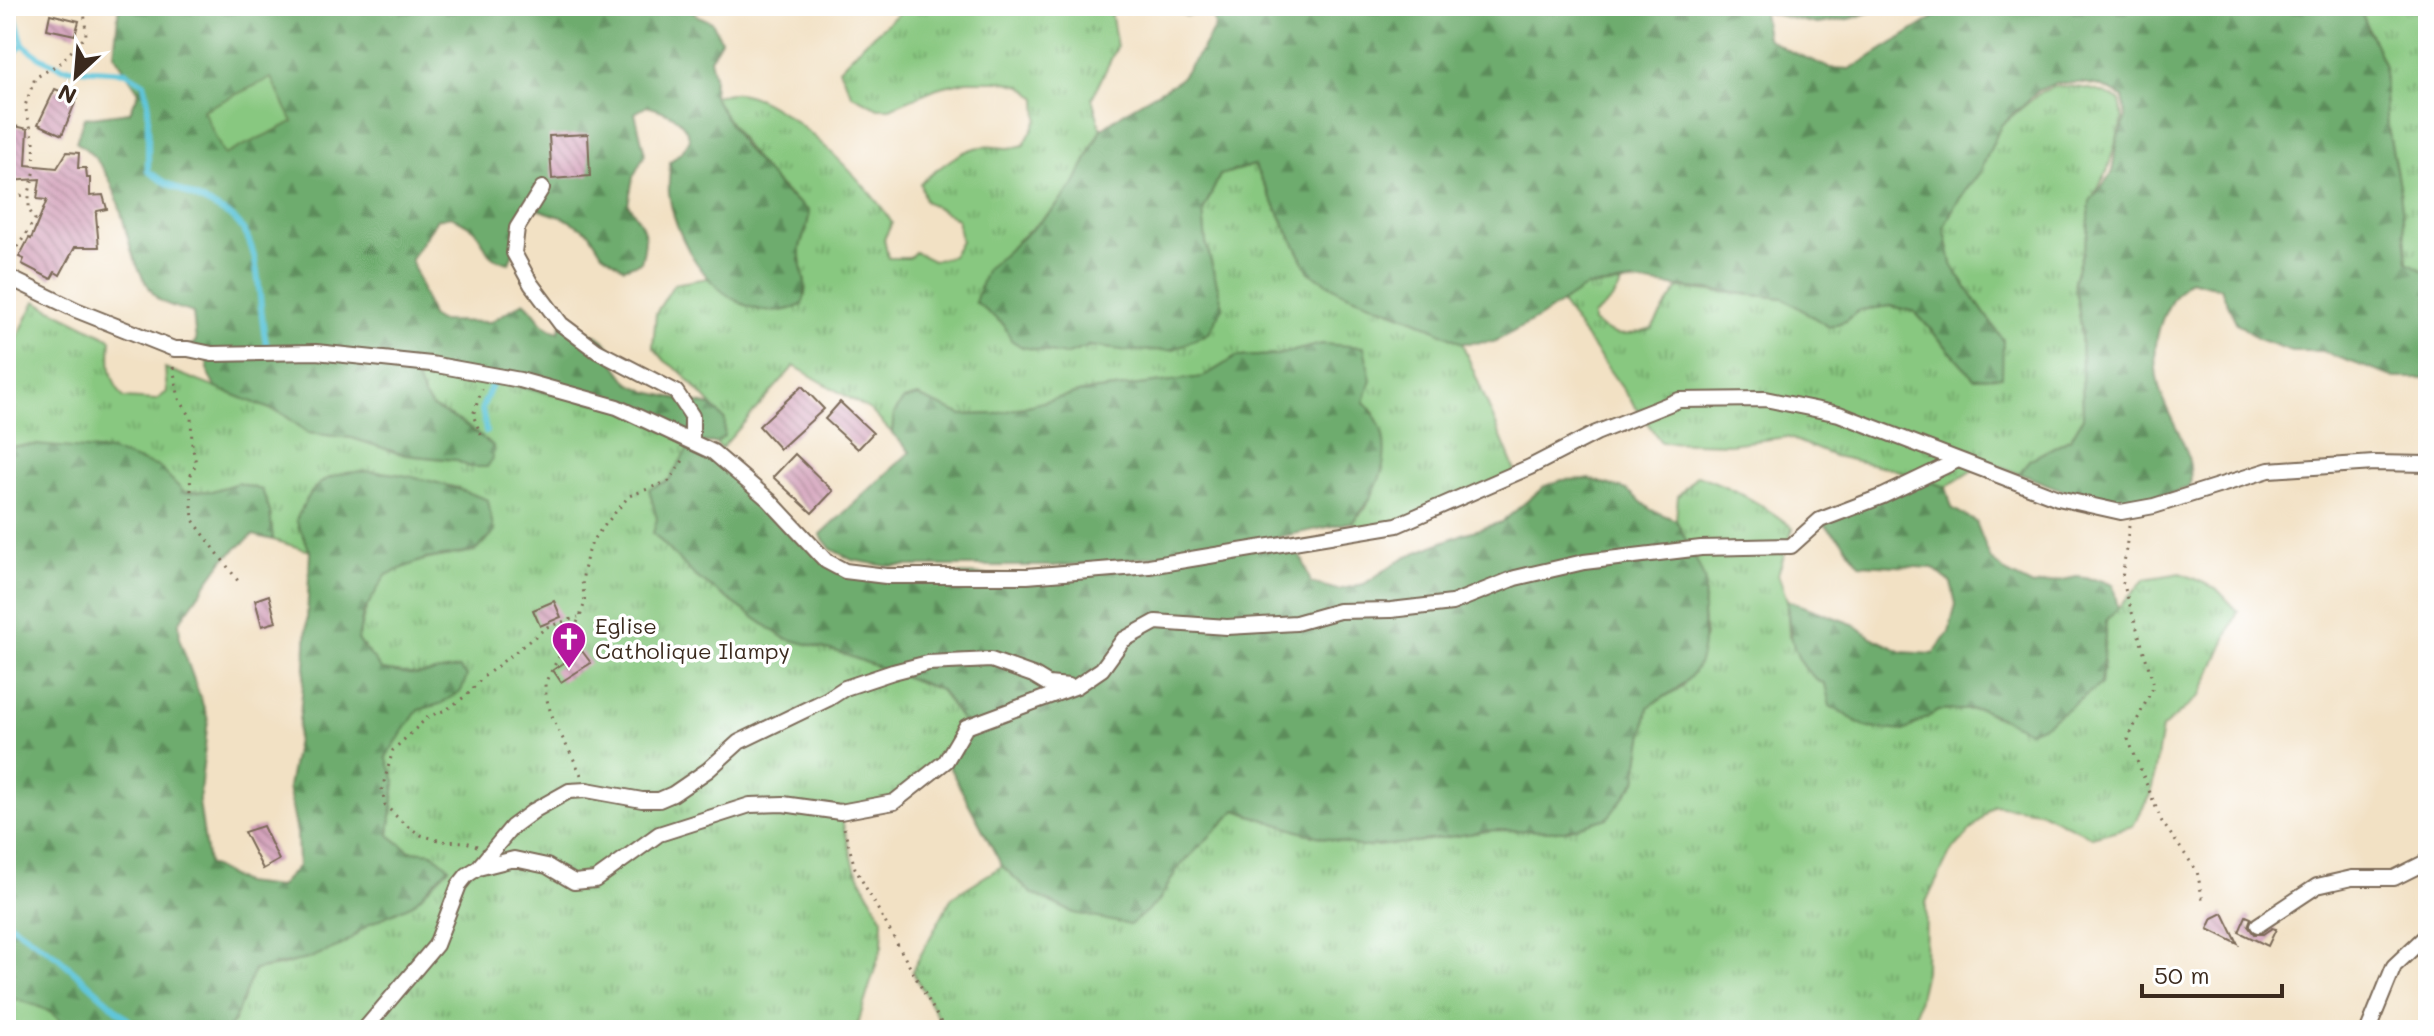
<svg xmlns="http://www.w3.org/2000/svg" width="2434" height="1036" viewBox="0 0 2434 1036" font-family="Mali,sans-serif">
<defs>
<pattern id="grass-tufts" width="24" height="20" patternUnits="userSpaceOnUse" patternTransform="scale(2)"><rect width="24" height="20" fill="#88c880"/><path d="M3 7l-1-3M5 7V3M7 7l1-3M15 17l-1-3M17 17v-4M19 17l1-3" fill="none" stroke="#70a368"/></pattern>
<pattern id="forest-firs" width="22" height="20" patternUnits="userSpaceOnUse" patternTransform="scale(2)"><rect width="22" height="20" fill="#6eac6e"/><path d="M5 1l3.5 6h-7zM16 11l3.5 6h-7z" fill="#5c8c5a"/></pattern>
<pattern id="building-back-hatch" width="6" height="6" patternUnits="userSpaceOnUse" patternTransform="scale(2)"><rect width="6" height="6" fill="#d19db7"/><path d="M-1 5l2 2M0 0l6 6M5-1l2 2" fill="none" stroke="#ab8094"/></pattern>
</defs>
<rect width="100%" height="100%" fill="#fff"/>
<filter id="ink" filterUnits="userSpaceOnUse"><feTurbulence type="fractalNoise" baseFrequency=".0125" numOctaves="2"/><feDisplacementMap in="SourceGraphic" scale="16" xChannelSelector="R" yChannelSelector="G"/><feConvolveMatrix kernelMatrix="1 2 1 2 8 2 1 2 1" color-interpolation-filters="sRGB"/></filter>
<filter id="wash" filterUnits="userSpaceOnUse"><feTurbulence type="fractalNoise" baseFrequency=".006" numOctaves="4" result="noise"/><feDisplacementMap in="SourceGraphic" scale="32" xChannelSelector="R" yChannelSelector="G"/><feGaussianBlur stdDeviation="1.8" result="paint"/><feColorMatrix in="noise" values="0 0 0 0 0 0 0 0 0 0 0 0 0 0 0 0 0 1.4 0 .05"/><feComposite in="paint" operator="in"/></filter>
<g filter="url(#wash)">
<rect width="100%" height="100%" fill="#f2e1c4"/>
<!-- grass -->
<path fill="url(#grass-tufts)" stroke="#62794f" stroke-width="2" d="M950 6H1110L1117 47 1092 98 1101 129 1075 184 1053 210 1017 241 976 302 1004 325 1065 355 1090 346 1129 351 1223 307 1206 243 1203 211 1220 175 1254 165 1309 272 1342 292 1418 321 1462 343 1516 473 1397 525 1362 530 1352 522 1366 508 1383 467 1375 413 1364 402 1371 380 1322 344 1277 355 1236 357 1203 377 1082 392 996 414 962 415 918 396 903 400 894 414 892 433 870 410 794 366 721 449 716 443 724 436 725 420 681 372 665 361 653 347 656 313 674 284 708 278C735 304 765 321 801 305 812 282 798 271 800 248 802 234 809 231 809 211 764 178 742 143 713 96 721 95 731 92 738 93 785 99 869 184 892 223L884 239 888 258H909L915 252 933 261 952 256 961 241 957 219 925 201 920 183C938 170 958 150 980 147 998 144 1002 152 1024 145L1038 119 1037 98 1022 86 1002 81H966L937 88 890 108H878L852 95 839 69 863 44 905 8Z
M2358 6H2428V274L2408 262 2400 191 2386 118 2384 64Z
M2056 86C2081 86 2097 89 2120 100L2123 118 2107 172 2090 202 2088 234 2074 280 2081 326 2083 417 2071 438 2029 460 2020 474 1987 461 1946 487 1890 468 1834 456 1787 437 1729 444 1661 442 1561 303 1586 287 1621 284C1617 298 1604 307 1593 316V322C1616 340 1625 336 1652 328L1678 288 1783 298 1829 327 1845 321 1860 310 1891 306 1915 312 1974 378 2003 340 1953 268 1944 227 1955 205 1980 172 2001 125 2041 92Z
M35 301 111 339C109 362 109 380 124 398L156 400 167 392 165 368 283 414 309 433 352 438 405 455 455 460 470 467 493 446 461 422 432 407 423 395 411 364 617 407 692 442 653 533 695 576 784 638 838 652 940 690 966 727 946 761 894 802 840 813 855 868 883 919 882 946 856 1030H226L234 1021 253 970 281 966 342 945 369 924 413 904 449 868 432 853 410 851 389 835 395 781 385 757 418 710 440 704 459 668 416 675 382 670 358 640C362 618 369 594 385 577 398 561 454 555 475 551L459 488C408 477 361 459 314 488L310 551 273 540 270 512 262 490 238 483 212 491 183 492 159 467 35 445 6 447V351H11Z
M1697 475C1734 488 1763 504 1793 528L1778 574 1787 600 1789 636 1825 684 1904 731 1938 711 1981 709 1999 718 2046 724 2101 684 2106 621 2145 579 2181 573 2216 588 2238 611 2201 695 2162 728 2151 793 2133 826 2092 837 2039 811 1994 805 1950 853 1926 902 1925 971 1912 1030H945L912 971 952 897 1002 866 1031 893 1074 913 1158 902 1178 868 1236 810 1301 832 1362 847 1410 843 1494 830 1564 831 1636 781 1648 707 1683 686 1705 636 1703 611 1705 582 1676 520 1678 496Z
M6 996C26 1003 58 1008 66 1030H6Z"/>
<!-- forest -->
<path fill="url(#forest-firs)" stroke="#546b46" stroke-width="2" d="M119 6H690L696 15 712 22 721 40 710 59 714 76 713 96 743 146 786 194 809 211C809 231 802 234 800 248 797 271 812 282 802 305 734 334 676 253 669 193 668 183 670 172 670 162L684 149 690 139C683 117 668 112 647 106L635 113 645 154 633 177 628 204C645 228 649 234 641 262L624 268 602 253 589 232 564 218 531 207 509 263C480 257 489 243 473 229 467 224 458 220 451 216L437 219 411 259 431 316 439 321 490 322 524 302C538 313 540 328 559 332L561 324C579 326 602 334 612 350L610 357 629 383 648 392 711 406 725 420 724 436 716 443 695 442 845 571 1027 576 1290 542 1303 561 1311 583 1338 590 1364 584 1405 557 1463 534 1502 522 1545 486 1562 480 1589 479 1627 490 1651 510 1676 520C1683 536 1702 567 1705 583 1706 592 1703 604 1703 614 1706 671 1695 679 1648 707L1636 781 1608 818 1564 831 1494 830 1410 843 1362 847 1301 832 1236 810 1178 868 1158 902 1130 925 1074 913 1031 893 1002 866 946 761 966 727 941 690 838 652 784 638 695 576 653 533 657 519 649 489 669 480 692 442 617 407 411 364 423 395 432 407 461 422 493 446 492 460 487 467H470L455 460 405 455 352 438 308 433 283 414 216 388 209 376 207 363 212 354 188 349 196 341 193 313C183 309 166 306 158 299 154 296 150 288 147 284 117 240 129 175 76 142L84 118 130 112 139 92 114 54Z
M1172 6H1887L1853 18 1817 24 1763 12 1767 38 1787 50 1830 68 1851 69 1938 15 1959 6H2358L2384 64 2386 118 2400 191 2408 262 2428 274V378H2395L2321 351H2292L2258 339 2236 322 2221 288 2190 280C2177 290 2168 305 2162 320 2151 349 2154 382 2168 411 2180 437 2194 457 2190 486 2169 495 2147 503 2123 505 2097 506 2046 483 2020 474L2029 460 2071 438 2083 417 2081 326 2074 280 2088 234 2090 201 2112 173 2117 139 2126 117 2123 97 2100 86 2083 83H2056L2039 90 2001 125 1980 172 1955 205 1944 227 1953 268 2003 340 2002 377 1974 378 1915 312 1891 306 1860 310 1845 321 1829 327 1783 298 1634 282 1586 287 1537 319 1494 342 1462 343 1418 321 1342 292 1309 272 1254 165 1220 175 1203 211 1206 243 1223 307 1209 333 1172 350 1129 351 1090 346 1065 355 1022 347 1011 340 1004 325 975 302 986 270 1053 210 1075 184 1101 129 1129 109 1179 80 1201 51 1215 27 1213 11 1186 16Z
M1322 344 1364 347 1371 380 1364 402C1400 439 1384 488 1352 522L1234 546 1095 563 1052 566H886L852 560 831 549 820 535 910 452 892 433 894 414 903 400 918 396 962 415 996 414 1082 392 1203 377 1236 357 1277 355Z
M35 445 111 451 159 467 184 492 212 491 238 483 262 490 270 512 273 540 253 535 224 559 179 622 180 641 208 719 199 802 208 864 243 883 279 887 298 866 297 833 288 787 297 740 305 667 310 551 296 520C301 510 307 496 315 488 350 452 448 484 488 500L494 533 475 551 425 559 386 575 363 613 358 640 382 670 416 675 459 668 467 676 461 691 440 704 418 710 386 757 395 781 389 835 410 851 432 853 449 867 413 904 369 924 342 945 308 959 254 970 234 1021 226 1030H66C58 1008 26 1003 6 996V447Z
M1920 478 1946 487 1952 508 1976 522 1991 560 2007 573 2033 586 2077 577 2100 580 2113 585 2118 608 2106 621 2101 684 2046 724 2029 731 1981 709 1938 711 1904 731 1868 728 1830 706 1825 684C1792 668 1789 633 1787 600L1855 625 1871 637 1902 652 1933 654 1949 632 1956 604 1951 583 1933 568 1860 564 1842 541 1820 520Z"/>
<!-- garden -->
<path fill="#88c880" stroke="#62794f" stroke-width="2" d="M271 78 293 122 224 155 203 110Z"/>
<g fill="none" stroke-linecap="round" stroke-linejoin="round">
<!-- stream -->
<path stroke="#5dc5d9" stroke-width="6" d="M12 6 23 44 39 57 63 68 126 72 144 83 148 101V171C172 190 203 198 230 216 266 240 256 313 268 351
M6 61 23 44
M485 380 493 382 482 408 486 432
M6 921 58 957 140 1030"/>
</g>
<g id="blocks">
<!-- building -->
<path fill="url(#building-back-hatch)" d="M50 14 79 21 75 35 47 29Z
M55 89 77 98 62 135 38 124Z
M6 124 28 129 26 165 57 168 67 152 79 153 78 168H86L87 178H90V196L103 195 107 209 97 211 96 215 99 247H75L60 275 55 272 51 279 22 264 24 259 19 257 29 238 31 239 47 200 37 199 40 179 6 181Z
M588 134 590 176 552 179 549 136Z
M802 386 824 409 780 449 759 426Z
M840 402 873 433 858 449 825 419Z
M795 454 833 491 812 513 773 477Z
M269 595 276 622 262 626 255 600Z
M554 601 561 617 540 626 533 610Z
M582 651 591 663 561 682 553 670Z
M263 826 279 860 263 869 244 832Z
M2223 913 2238 944 2208 929 2213 918Z
M2246 916 2251 918 2248 926 2254 934H2263L2272 928 2276 929 2268 946 2239 932Z"/>
</g>
</g>
<g filter="url(#ink)">
<use href="#blocks" fill-opacity="0" stroke="#7b6a58" stroke-width="2"/>
<g fill="none" stroke-linecap="round" stroke-linejoin="round">
<!-- minor casing -->
<g stroke="#7b6a58" stroke-width="18">
<path id="minor" d="M542 188 517 228 514 253 531 284 561 324 597 351 676 392 692 416V442
M6 276 76 310 174 349H188L212 354 316 352 431 364 520 380 617 407 713 452 769 500 826 561 845 571 886 576H1027L1149 566 1397 525 1530 467 1596 433 1679 400 1765 399 1839 414 2058 498 2121 512 2154 506 2269 470 2374 463 2428 464
M478 868 512 827 535 810 569 791 587 790 642 800H659L673 794 708 770 739 742 828 699 845 688 893 672 928 663 991 660 1033 675 1048 684 1069 686
M2258 925 2317 886 2352 878H2394L2428 861
M364 1030 436 945 459 885 467 875 478 868 514 859 547 866 574 882 595 880 659 834 750 805 783 804 840 812 894 802 946 761 966 727 1077 686 1102 669 1123 640 1156 622 1227 627 1296 623 1339 611 1391 610 1452 603 1515 578 1584 562 1701 548 1791 546 1820 520 1883 496 1956 461
M2368 1030 2394 966 2428 934"/>
</g>
<!-- path -->
<path stroke="#7b6a58" stroke-width="3" stroke-dasharray="2 6" stroke-linecap="butt" d="M6 202 28 193
M9 261 35 219 29 210V193L35 170 34 141 25 106 35 78 60 63 86 36 84 6
M173 367 179 399 191 417 192 445 196 463 190 477 193 520 241 585
M481 435 473 415 482 389
M2129 526 2122 579 2154 685 2128 739 2162 822 2197 871 2203 901
M581 775C569 746 545 715 545 683L580 617 585 602 582 581 588 551 595 537 629 496 669 481 686 456
M844 828 855 868 945 1030
M477 846 466 842 441 841 421 835 404 824 385 805 382 789 393 750 429 716 446 710 467 695 482 678 547 627 578 617"/>
<!-- minor -->
<use href="#minor" stroke="#fff" stroke-width="14"/>
</g>
</g>
<!-- icons -->
<defs>
<g id="church-pin" transform="scale(1.8)"><path d="M0 17L-7.5 6A9.5 9.5 0 1 1 7.5 6Z" fill="#b5179e" stroke="#fff"/><path d="M-1.2-6h2.4v3.5h3.3v2.4h-3.3V6h-2.4V-.1h-3.3v-2.4h3.3Z" fill="#fff"/></g>
</defs>
<g fill-rule="evenodd">
<use href="#church-pin" x="569" y="639"/>
</g>
<g text-anchor="middle" stroke-width="7" stroke-linejoin="round" paint-order="stroke">
<!-- poi labels -->
<g font-size="22" fill="#3b2a1e" stroke="#fff" text-anchor="start">
<text x="595" y="634">Eglise<tspan x="595" dy="25">Catholique Ilampy</tspan></text>
</g>
</g>
<!-- margin -->
<rect width="2434" height="1036" fill="none" stroke="#fff" stroke-width="32"/>
<!-- north arrow -->
<g transform="translate(76 76) rotate(206)" stroke="#ffffff" stroke-width="6" paint-order="stroke">
<path d="M0-6L14 30L0 20L-14 30Z" fill="#3b2a1e"/>
<text y="-12" font-size="22" font-weight="bold" text-anchor="middle" fill="#3b2a1e">N</text>
</g>
<!-- scale -->
<path d="M2142 984v12h140v-12" fill="none" stroke="#3b2a1e" stroke-width="4"/>
<text x="2154" y="984" font-size="24" fill="#3b2a1e" stroke="#ffffff" stroke-width="6" paint-order="stroke">50 m</text>
</svg>
